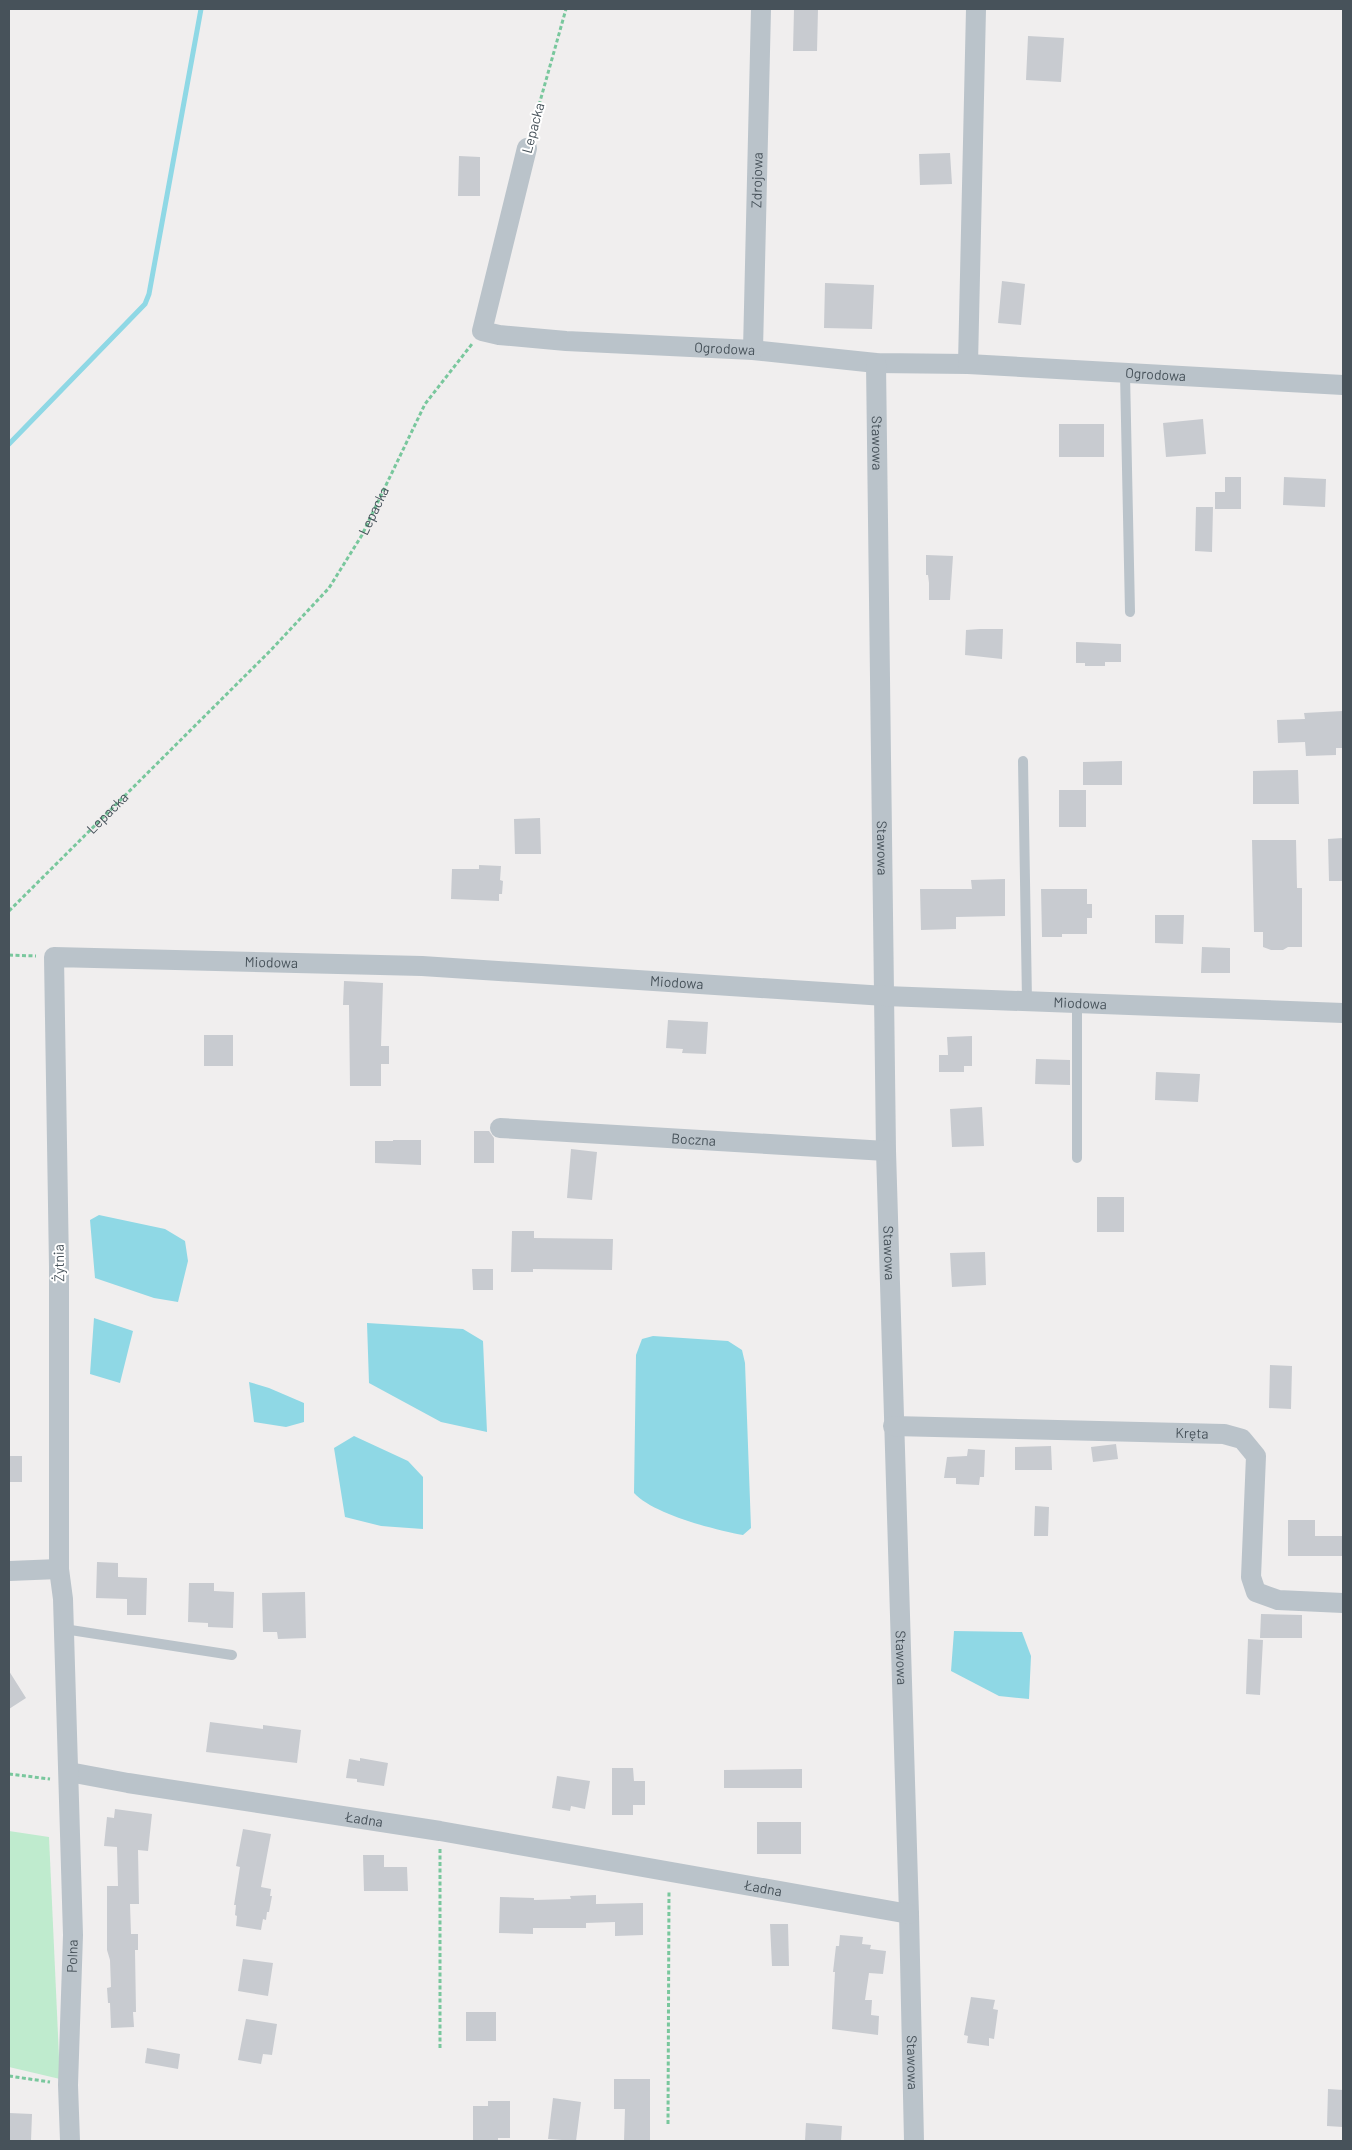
<svg xmlns="http://www.w3.org/2000/svg" width="1352" height="2150" viewBox="0 0 1352 2150" font-family="Barlow,sans-serif">
<rect width="100%" height="100%" fill="#f0eeee"/>
<!-- green -->
<path fill="#bfebce" d="M9 1831 49 1837 60 2079 9 2067Z"/>
<!-- water -->
<path fill="#8fd8e5" d="M99 1215 165 1229 185 1241 188 1261 178 1302 154 1298 95 1278 90 1220Z
M94 1318 133 1331 120 1383 90 1374Z
M367 1323 463 1329 483 1341 487 1432 441 1422 369 1383Z
M653 1336 728 1341 742 1350 745 1363 751 1528 743 1535C715 1530 653 1514 634 1493L636 1355 642 1339Z
M249 1382 269 1388 304 1403V1422L286 1427 254 1422Z
M354 1436 408 1461 423 1477V1529L381 1526 345 1517 334 1448Z
M954 1631 1022 1632 1031 1656 1029 1699 999 1696 951 1671Z"/>
<g fill="none" stroke-linecap="round" stroke-linejoin="round">
<!-- stream -->
<path stroke="#8fd8e5" stroke-width="5" d="M9 444 145 304 149 294 201 9"/>
</g>
<!-- building -->
<path fill="#c8cbd0" d="M794 9H818L817 51H793Z
M1028 36 1064 38 1061 82 1026 80Z
M950 153 952 184 920 185 919 154Z
M459 156 480 157V196H458Z
M1002 281 1025 284 1021 325 998 323Z
M825 283 874 285 872 329 824 328Z
M1203 419 1206 454 1166 457 1163 423Z
M1059 424H1104V457H1059Z
M1225 477H1241V509H1215V492H1225Z
M1284 477 1326 479 1325 507 1283 505Z
M1196 507H1213L1212 552 1195 551Z
M926 555 953 556 950 600H929V583L928 575H926Z
M980 629H1003L1002 659 965 655 966 630Z
M1076 642 1121 644V662H1105V666H1085V663H1076Z
M1343 711V748H1336V755L1306 756 1305 742 1278 743 1277 720 1305 719 1304 713Z
M1122 761V785H1083V762Z
M1298 770 1299 804H1253V771Z
M1059 790H1086V827H1059Z
M540 818 541 854H515L514 819Z
M1343 838V881H1329L1328 839Z
M1252 840H1296L1297 888H1302V947H1288L1283 950H1271L1263 947V932H1254Z
M479 865 501 866 500 880 503 881 502 894H499V901L451 899 452 869H479Z
M1005 879V916L956 917V929L921 930 920 889H972L971 880Z
M1041 889H1087V904H1092V918H1087V934H1062V937H1042Z
M1155 915H1184L1183 944 1155 943Z
M1202 947 1230 948V973H1201Z
M344 981 383 983 381 1046H389V1064H381V1086H350L349 1005H343Z
M668 1020 708 1022 706 1054 682 1053 683 1049 666 1048Z
M204 1035H233V1066H204Z
M972 1036V1066H964V1072H939V1055H948L947 1037Z
M1036 1059 1070 1060V1085L1035 1084Z
M1156 1072 1200 1074 1198 1102 1155 1100Z
M982 1107 984 1146 952 1147 950 1109Z
M474 1131H489L494 1138V1163H474Z
M393 1140H421V1165L375 1163V1141H393Z
M571 1149 597 1152 592 1200 567 1198Z
M1097 1197H1124V1232H1097Z
M512 1231H534V1238L613 1239 612 1270 533 1269V1272H511Z
M985 1252 986 1285 952 1287 950 1253Z
M472 1269H493V1290H473Z
M1270 1365 1292 1366 1291 1409 1269 1408Z
M1116 1444 1118 1459 1093 1462 1091 1447Z
M1051 1446 1052 1470H1015V1447Z
M968 1449 985 1450 984 1477H980L979 1485 956 1484V1478H944L947 1457 967 1456Z
M9 1456H22V1482H9Z
M1035 1506 1049 1507 1048 1536H1034Z
M1288 1520H1315V1536H1343V1556H1288Z
M97 1562 118 1563V1577L147 1578 146 1615H127V1599L96 1598Z
M189 1583H214V1591L234 1592 233 1628 208 1627V1623L188 1622Z
M305 1592 306 1638 278 1639 277 1632H263L262 1593Z
M1261 1614 1302 1615V1638H1260Z
M1248 1639 1263 1640 1260 1695 1246 1694Z
M9 1671 26 1698 9 1709Z
M210 1722 263 1729V1725L301 1730 297 1763 206 1752Z
M360 1758 388 1763 384 1786 357 1782V1779L346 1778 349 1759 360 1761Z
M612 1768H633L634 1781H645V1805H633V1815H612Z
M802 1769V1788H724V1770Z
M557 1776 590 1781 585 1809 571 1806 570 1811 552 1808Z
M115 1809 152 1814 148 1851 138 1850 139 1904H130L131 1934H138V1950H135L136 2012H133L134 2027 111 2028 110 2003H108L107 1988 111 1987 110 1960 107 1950V1886H118L117 1847 104 1846 107 1817 114 1818Z
M757 1822H801V1854H757Z
M243 1829 271 1834 261 1887 271 1889 270 1896H272L269 1912H267L266 1920 263 1919 261 1930 236 1926 237 1916 235 1915 236 1905H234L240 1867 236 1866Z
M363 1855H384V1867H407L408 1891H364Z
M596 1895V1904L643 1903V1935L615 1936V1922L586 1923V1928H533V1934L499 1933 500 1897 534 1898V1900L571 1899 570 1896Z
M770 1924H788L789 1966H772Z
M840 1935 863 1937 862 1944 871 1945 870 1949 886 1951 883 1974 869 1973 865 2000H872L871 2015 879 2016 878 2035 832 2029 835 1972H833L836 1946H839Z
M243 1959 273 1963 268 1996 238 1991Z
M971 1997 995 2000 993 2009 998 2010 994 2039 989 2038V2046L967 2043 968 2036 964 2035Z
M466 2012H496V2041H466Z
M246 2019 277 2024 272 2055 263 2054 261 2064 238 2060Z
M147 2048 180 2054 178 2069 145 2063Z
M614 2079H650V2141H624L625 2109H614Z
M1328 2089 1343 2090V2127L1327 2126Z
M553 2098 581 2102 576 2141 548 2139Z
M488 2101H510V2138H498V2141H473V2106H488Z
M9 2113 32 2114 31 2141H9Z
M806 2123 842 2126 841 2141H805Z"/>
<g fill="none" stroke-linecap="round" stroke-linejoin="round">
<!-- path -->
<g stroke="#79c79d" stroke-width="3" stroke-dasharray="4 2.5" stroke-linecap="butt">
<path d="M532 130 566 9"/>
<path id="s1" d="M9 911 271 650 329 588 362 535 425 404 472 344"/>
<path d="M9 955 36 956"/>
<path d="M9 1774 50 1779"/>
<path d="M440 1849V2049"/>
<path d="M9 2076 50 2082"/>
<path d="M668 2124 669 1890"/>
</g>
<!-- lane -->
<path stroke="#bac3ca" stroke-width="10" d="M1125 373 1130 612
M1023 761 1027 1001
M1077 1158V1003
M64 1629 232 1655"/>
<!-- street -->
<g stroke="#bac3ca" stroke-width="20">
<path id="s2" d="M527 148 482 331 499 335 566 341 753 350 876 363 968 364 1343 385"/>
<path id="s3" d="M753 350 761 9"/>
<path id="s4" d="M876 363 886 1151 909 1914 914 2141"/>
<path d="M968 364 976 9"/>
<path id="s5" d="M500 1128 886 1151"/>
<path id="s6" d="M893 1426 1224 1434 1242 1439 1256 1456 1251 1577 1256 1592 1278 1600 1343 1603"/>
<path d="M9 1571 59 1569"/>
<path id="s7" d="M69 1772 128 1783 440 1831 909 1914"/>
<path id="s8" d="M70 2141 68 2085 73 1935 63 1599 59 1569V1267L54 957 422 966 885 996 1343 1013"/>
</g>
</g>
<g text-anchor="middle" stroke-width="4" stroke-linejoin="round" paint-order="stroke">
<!-- street labels -->
<g font-size="14" fill="#47525a" stroke="#fff">
<text transform="translate(533 128) rotate(-75)" y="5">Lepacka</text>
<text dy="5" stroke="none"><textPath href="#s3" startOffset="170">Zdrojowa</textPath></text>
<text dy="5" stroke="none"><textPath href="#s2" startOffset="432">Ogrodowa</textPath></text>
<text dy="5" stroke="none"><textPath href="#s2" startOffset="864">Ogrodowa</textPath></text>
<text dy="5" stroke="none"><textPath href="#s4" startOffset="80">Stawowa</textPath></text>
<text dy="5" stroke="none"><textPath href="#s1" startOffset="544">Lepacka</textPath></text>
<text dy="5" stroke="none"><textPath href="#s1" startOffset="139">Lepacka</textPath></text>
<text dy="5" stroke="none"><textPath href="#s4" startOffset="485">Stawowa</textPath></text>
<text dy="5" stroke="none"><textPath href="#s8" startOffset="1402">Miodowa</textPath></text>
<text dy="5" stroke="none"><textPath href="#s8" startOffset="1808">Miodowa</textPath></text>
<text dy="5" stroke="none"><textPath href="#s8" startOffset="2212">Miodowa</textPath></text>
<text dy="5" stroke="none"><textPath href="#s5" startOffset="194">Boczna</textPath></text>
<text dy="5" stroke="none"><textPath href="#s4" startOffset="890">Stawowa</textPath></text>
<text transform="translate(59 1263) rotate(-91)" y="5">Żytnia</text>
<text dy="5" stroke="none"><textPath href="#s6" startOffset="299">Kręta</textPath></text>
<text dy="5" stroke="none"><textPath href="#s4" startOffset="1295">Stawowa</textPath></text>
<text dy="5" stroke="none"><textPath href="#s7" startOffset="299">Ładna</textPath></text>
<text dy="5" stroke="none"><textPath href="#s7" startOffset="704">Ładna</textPath></text>
<text dy="5" stroke="none"><textPath href="#s8" startOffset="185">Polna</textPath></text>
<text dy="5" stroke="none"><textPath href="#s4" startOffset="1700">Stawowa</textPath></text>
</g>
</g>
<!-- border -->
<rect width="1352" height="2150" fill="none" stroke="#47525a" stroke-width="20"/>
</svg>
